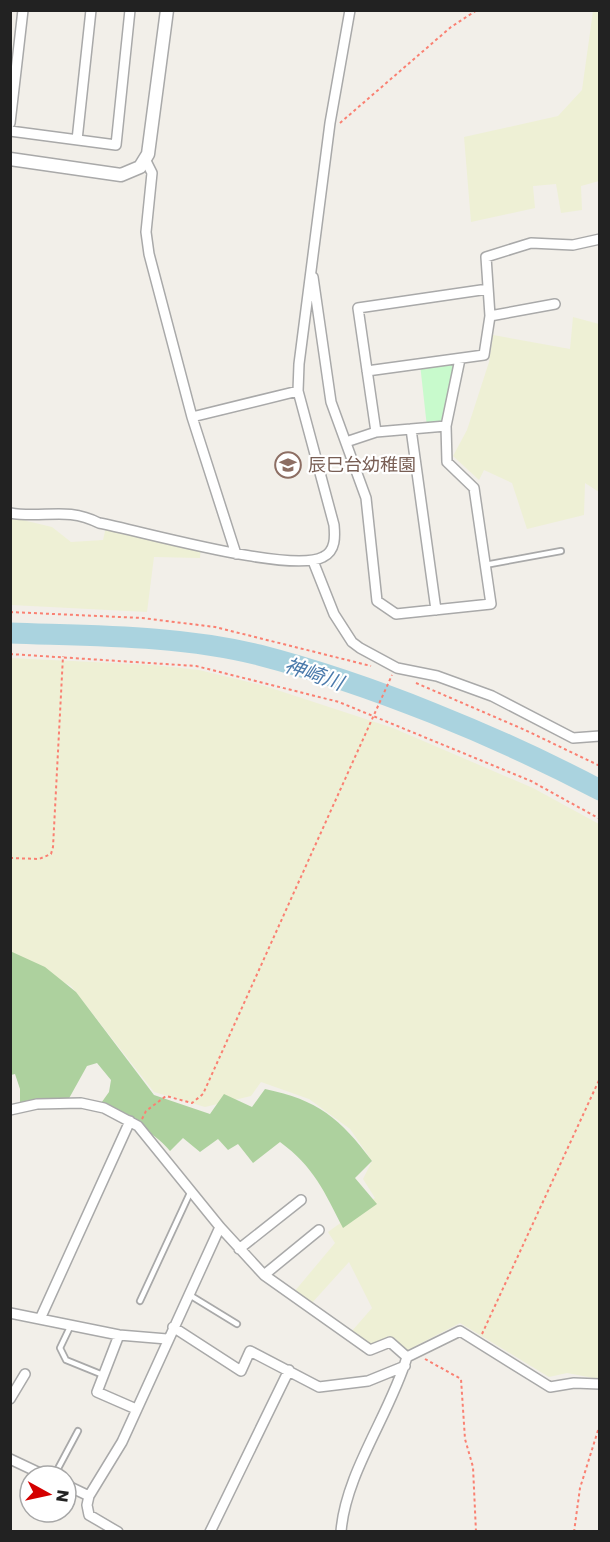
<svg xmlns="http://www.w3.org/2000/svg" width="610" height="1542" viewBox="0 0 610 1542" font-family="Poppins,'Noto Sans JP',sans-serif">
<rect width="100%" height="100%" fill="#f2efe9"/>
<!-- farmland -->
<path fill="#eef0d5" d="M593 11H600L599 181 581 186 582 210 561 213 556 184 533 186 535 208 471 222 464 137 558 116 582 90Z
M573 317 599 324V492L585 483 584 515 527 529 512 483 484 470 479 480 453 456 467 430 489 362 493 335 570 349Z
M10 517 52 527 71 542 103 540 106 527 201 547 200 558 154 557 147 612 11 605Z
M10 658 154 665 199 670 265 686 393 728 533 788 599 824V1379L567 1373 549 1377 460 1323 406 1351 388 1336 372 1346 352 1331 372 1308 349 1262 311 1304 294 1292 335 1243 328 1232 375 1198 363 1179 372 1161 350 1129 309 1099 261 1082 251 1096 205 1107 154 1092 71 986 11 956Z"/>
<!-- forest -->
<path fill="#add19e" d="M10 951 45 967 76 992 154 1095 210 1114 224 1094 252 1107 265 1089C318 1100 340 1118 372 1161L355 1178 377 1204 343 1228C324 1191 314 1167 280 1142L253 1163 238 1144 228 1150 218 1139 200 1152 183 1138 170 1151C152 1129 124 1119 99 1106L109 1092 111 1080 97 1063 87 1066 67 1102 20 1105V1089L15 1074 11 1075Z"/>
<!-- park -->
<path fill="#c8facc" d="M460 359 446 426 427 427 420 364Z"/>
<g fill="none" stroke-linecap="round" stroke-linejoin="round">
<!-- river -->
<path stroke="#aad3df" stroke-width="21" d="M10 633C92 636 179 635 259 655 371 684 497 736 600 790"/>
<!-- service casing -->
<g stroke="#a9a9a9" stroke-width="8">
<path id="service" d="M485 565 561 551
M188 1294 237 1324
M140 1301 190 1193
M70 1327 60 1348 66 1360 103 1375
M54 1476 78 1431"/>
</g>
<!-- minor casing -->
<g stroke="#a9a9a9" stroke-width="12">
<path id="minor" d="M10 123 23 10
M10 131 116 145 130 10
M77 140 91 10
M145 159 152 173 146 232 149 254 192 417 236 554
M313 277 331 402 366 498 377 601 396 614 491 604 474 488 447 462 446 426 460 359
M490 316 555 304
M367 371 484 355 490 316 486 257 531 243 573 245 600 239
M192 417 298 391
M411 429 436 610
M376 432 358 308 488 289
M346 442 376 432 446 426
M10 513C43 519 66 506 99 523 142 531 291 574 323 557 336 551 335 536 334 525L298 391 299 364 330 123 350 10
M313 561 334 614 352 642 360 648 397 668 437 676 492 696 573 738 600 736
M10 1110 37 1104 81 1103 104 1108 138 1126 220 1227 264 1275 370 1350 390 1342 407 1357
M239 1249 301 1200
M264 1275 319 1230
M10 1313 119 1335 167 1339
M40 1319 130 1121
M173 1327 241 1371 250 1351 319 1387 368 1381 405 1366
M119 1335 97 1392 136 1409
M10 1399 25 1374
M10 1459 46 1476
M66 1485 89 1496
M118 1532 89 1515 87 1505 89 1496 122 1442 220 1227
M210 1532 289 1370
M341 1532C345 1474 390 1414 407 1357L460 1331 550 1387 574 1383 600 1384"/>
</g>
<!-- tertiary casing -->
<g stroke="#a9a9a9" stroke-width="15">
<path id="tertiary" d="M10 159 121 175 140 167 148 154 167 10"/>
</g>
<!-- path -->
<path stroke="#fa8072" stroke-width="2" stroke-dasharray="3 3" stroke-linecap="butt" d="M340 123 451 27 477 10
M10 612 142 618 215 627 371 666
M10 654 196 666 339 702 531 781 600 819
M416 683 525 730 600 766
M10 858 39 859 51 854 53 847 63 656
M142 1119 146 1111 166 1096 192 1103 203 1094 392 675
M482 1334 600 1078
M425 1359 461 1379 465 1439 473 1467 476 1532
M574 1532 580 1488 600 1424"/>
<!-- service -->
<use href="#service" stroke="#fff" stroke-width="4.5"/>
<!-- minor -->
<use href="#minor" stroke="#fff" stroke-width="9"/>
<!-- tertiary -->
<use href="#tertiary" stroke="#fff" stroke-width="12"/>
</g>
<!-- icons -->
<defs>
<g id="school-ring" transform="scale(1.35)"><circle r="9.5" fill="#fff" stroke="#8d6e63" stroke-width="1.5"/><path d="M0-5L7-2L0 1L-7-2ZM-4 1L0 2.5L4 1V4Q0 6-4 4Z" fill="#8d6e63"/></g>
</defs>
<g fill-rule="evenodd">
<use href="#school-ring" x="288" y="465"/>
</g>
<g text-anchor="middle" stroke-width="4.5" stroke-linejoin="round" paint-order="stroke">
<!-- education labels -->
<g font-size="18" fill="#785e54" stroke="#fff" text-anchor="start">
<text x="308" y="471">辰巳台幼稚園</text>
</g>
<!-- water labels -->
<g font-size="20" font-style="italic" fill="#4a7aab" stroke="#fff">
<text transform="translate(314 674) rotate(19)" y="7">神崎川</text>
</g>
</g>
<!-- border -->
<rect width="610" height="1542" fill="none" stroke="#222222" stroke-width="24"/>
<!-- north arrow -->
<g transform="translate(48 1494) rotate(98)"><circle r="28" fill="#ffffff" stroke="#a7a7a7" stroke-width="1.5"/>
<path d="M0-4.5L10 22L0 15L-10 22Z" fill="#d40000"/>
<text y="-9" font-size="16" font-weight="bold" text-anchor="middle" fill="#222222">N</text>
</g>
</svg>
